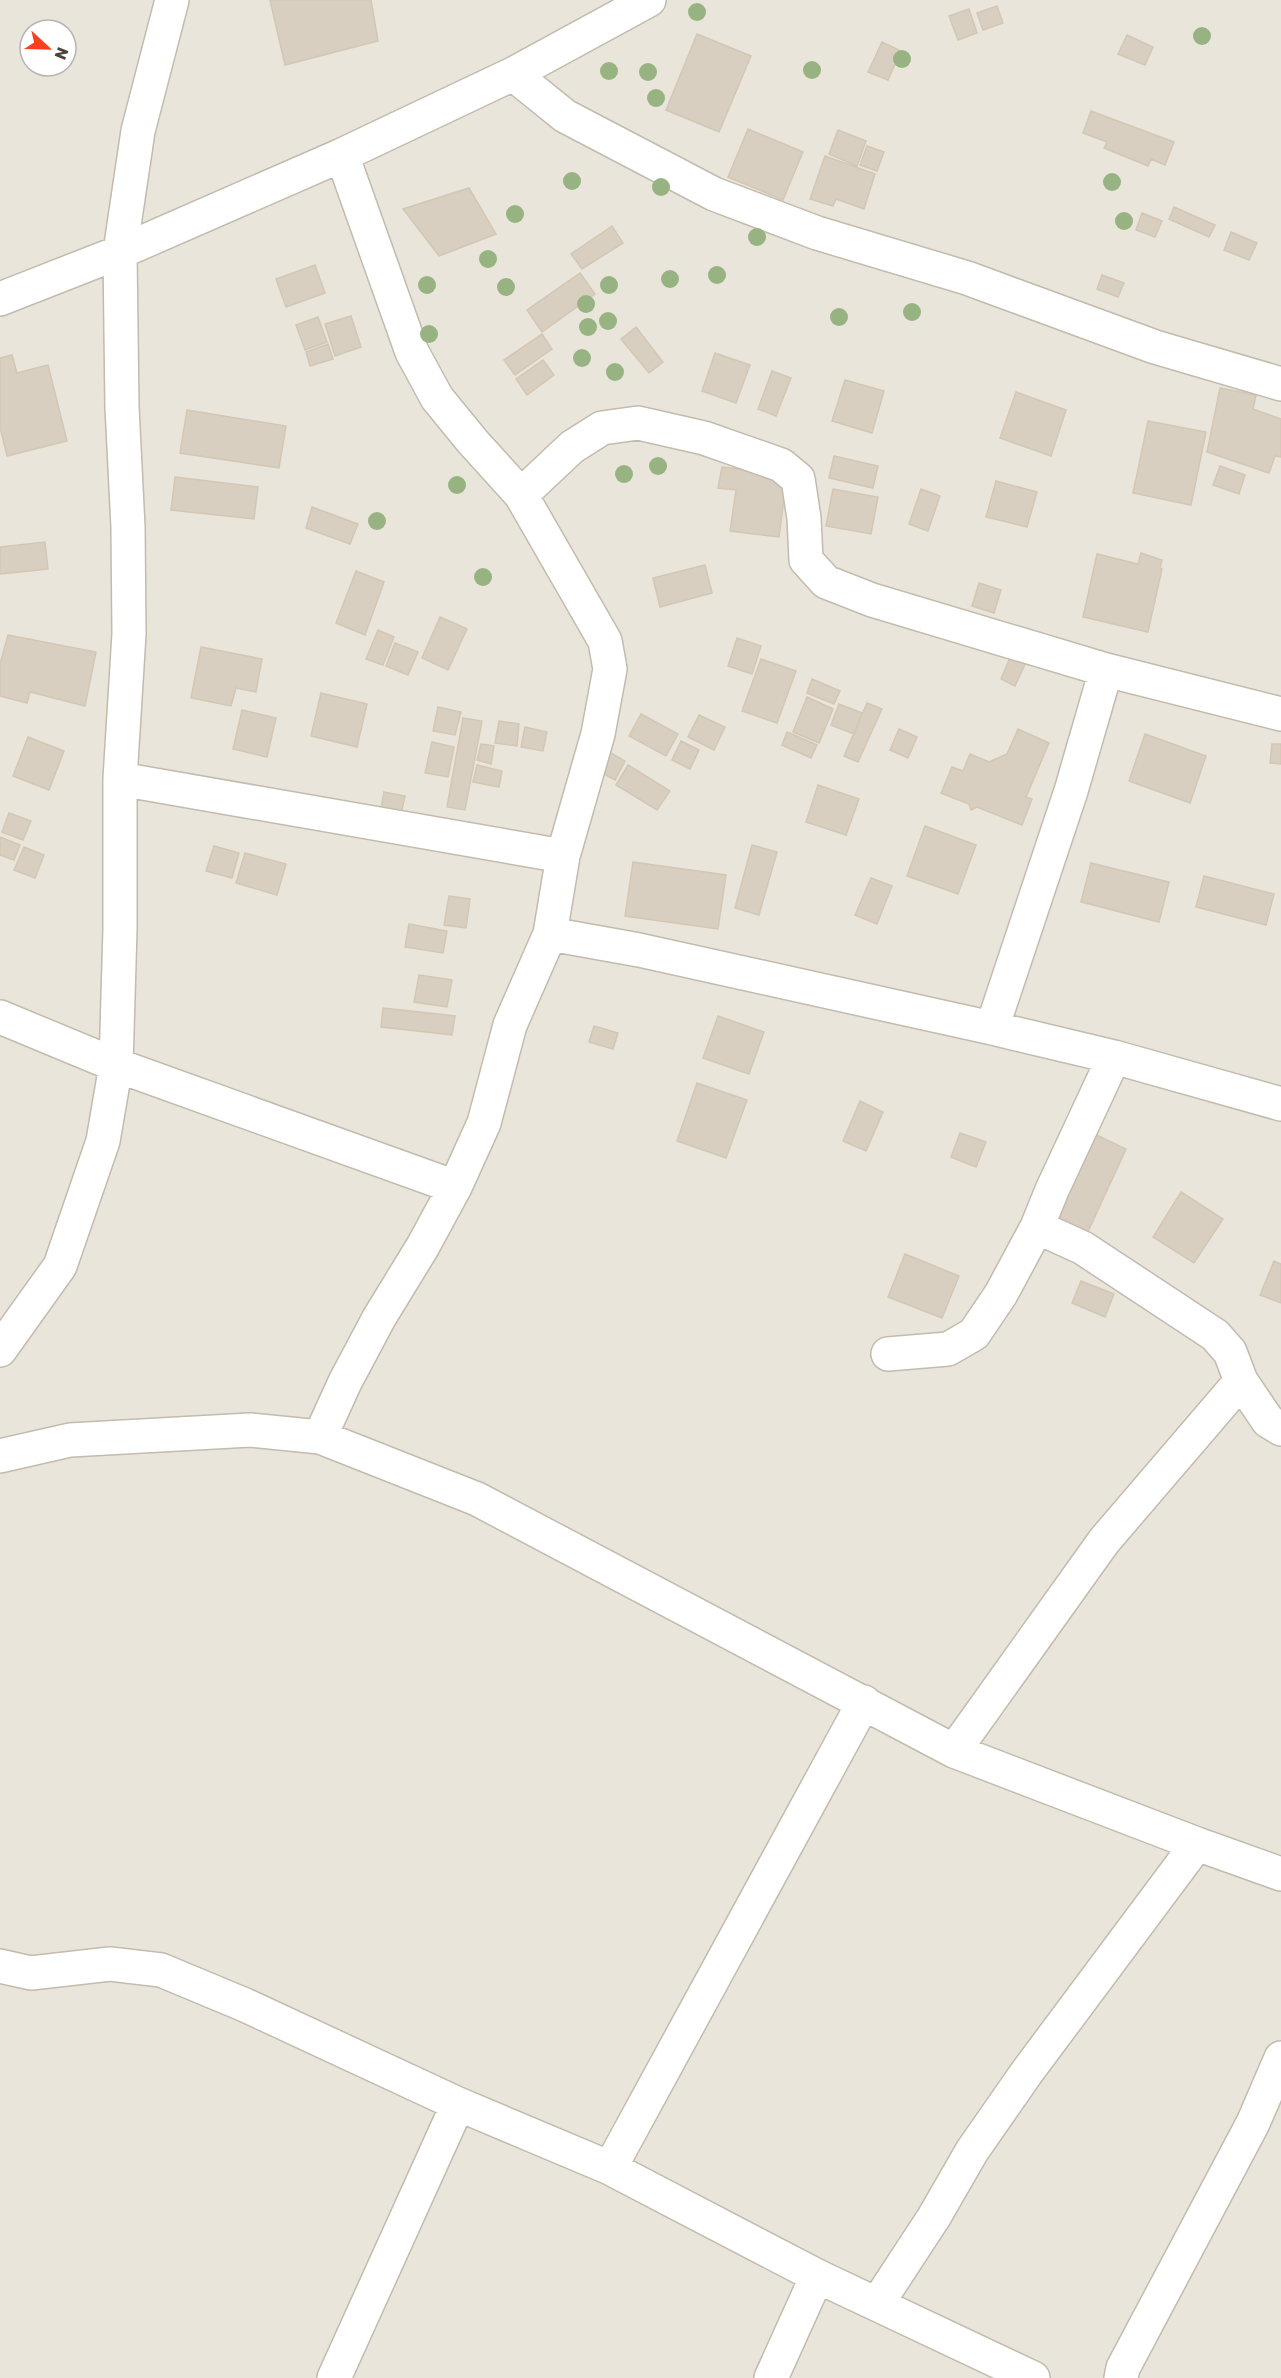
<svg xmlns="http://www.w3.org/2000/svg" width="1281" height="2378" viewBox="0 0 1281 2378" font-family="Rubik,sans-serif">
<rect width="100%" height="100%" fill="#f6f3ec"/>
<!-- residential -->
<path fill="#eae5da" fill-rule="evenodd" d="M0 0H1281V2378H0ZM30 30H66V66H30Z"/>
<!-- building -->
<path fill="#d8cfc1" stroke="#d3c7b4" stroke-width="1.5" d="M270 0H371L378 41 285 65Z
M997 6 1003 23 983 30 977 13Z
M969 9 977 33 958 40 949 16Z
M697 34 751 56 719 132 666 110Z
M1127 35 1153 47 1145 65 1118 54Z
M882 42 901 51 888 80 868 72Z
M1091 111 1174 142 1165 165 1151 159 1148 166 1104 148 1107 142 1083 133Z
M748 129 803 152 783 200 728 177Z
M838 130 866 141 857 166 829 154Z
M867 146 884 152 877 171 860 165Z
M825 156 875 174 864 209 836 199 833 206 810 199Z
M469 188 496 234 439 256 403 209Z
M1174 207 1215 225 1209 237 1169 219Z
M1142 213 1162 221 1155 237 1136 230Z
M612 226 623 243 582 269 571 254Z
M1231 232 1257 243 1249 260 1224 250Z
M315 265 325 293 286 307 276 279Z
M580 273 595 294 542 332 527 310Z
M1102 275 1124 283 1118 297 1097 289Z
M351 316 361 347 335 356 325 324Z
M318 317 327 342 305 350 296 325Z
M636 327 663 362 649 373 621 339Z
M542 334 552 349 515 375 504 360Z
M328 344 333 359 310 366 306 352Z
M715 353 750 365 736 403 702 391Z
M12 355 17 373 48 365 67 441 7 456 0 427V358Z
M543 360 554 375 527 395 516 379Z
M772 371 791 378 776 416 758 409Z
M845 380 884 391 872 433 832 421Z
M1220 388 1256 395 1253 409 1281 419V457L1275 456 1269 473 1207 452Z
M1016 392 1066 410 1051 456 1000 438Z
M187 410 286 426 279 468 180 453Z
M1148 421 1206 432 1191 505 1133 493Z
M834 456 878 466 873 488 829 478Z
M1220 466 1245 475 1239 494 1213 485Z
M722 467 787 475 779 537 730 531 736 490 718 488Z
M175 477 258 487 254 519 171 510Z
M996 481 1037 492 1027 527 986 517Z
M833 489 878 497 871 534 826 526Z
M921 489 940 496 928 531 909 524Z
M312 507 358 524 350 544 306 528Z
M45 542 48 569 0 574V547Z
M1141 553 1162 560 1160 568 1162 569 1148 632 1083 617 1097 554 1138 564Z
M705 565 712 593 660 607 653 578Z
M356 571 384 582 365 635 336 623Z
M979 583 1001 590 994 613 972 606Z
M440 617 467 629 448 670 422 658Z
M378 630 394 637 383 665 366 659Z
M8 635 96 652 85 706 30 692 27 703 0 696V664Z
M737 638 761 646 752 674 728 666Z
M395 643 418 652 408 675 386 666Z
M201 647 262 659 256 692 236 688 231 706 191 698Z
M1012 653 1027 660 1015 686 1001 679Z
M761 659 796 671 777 723 742 711Z
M812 679 840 691 834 704 807 693Z
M321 693 367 704 357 747 311 736Z
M807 697 833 709 819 743 793 732Z
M867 703 882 709 858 762 844 756Z
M839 704 862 713 854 734 831 725Z
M438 707 461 712 455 735 433 731Z
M242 710 276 718 267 757 233 749Z
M641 714 678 734 666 756 629 736Z
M699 715 725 727 714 750 688 737Z
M463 718 482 721 465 810 447 807Z
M499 721 519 724 517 746 495 743Z
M525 727 547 732 543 751 521 747Z
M899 729 917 737 908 758 890 750Z
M1018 729 1049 743 1026 797 1032 799 1022 825 977 807 971 810 969 804 941 793 952 767 963 771 970 754 989 762 1007 754Z
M787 732 817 745 811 758 782 745Z
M1145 734 1206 756 1190 803 1129 781Z
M28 737 64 751 49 790 13 776Z
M681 741 699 750 690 769 672 760Z
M432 742 454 747 448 777 425 773Z
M481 744 494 746 491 764 477 760Z
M1272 744H1281V764L1270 763Z
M604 749 625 761 615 780 593 768Z
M477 765 502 771 499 787 473 782Z
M628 765 670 791 657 810 616 785Z
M818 785 859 799 846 835 806 822Z
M384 792 405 796 400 818 380 814Z
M9 813 31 821 23 840 2 832Z
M925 826 976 845 958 894 907 876Z
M0 837 20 845 14 860 0 855Z
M752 845 777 852 759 915 735 908Z
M214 846 239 853 232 878 206 871Z
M24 847 44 855 35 878 14 870Z
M245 853 286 864 277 895 236 883Z
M633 862 726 875 718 929 625 916Z
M1091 863 1169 882 1159 922 1081 902Z
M1204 876 1274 894 1266 925 1196 907Z
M871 878 892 886 877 924 855 915Z
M449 896 470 899 466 928 444 925Z
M409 924 447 931 443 953 405 947Z
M419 975 452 980 447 1007 414 1002Z
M383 1008 455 1016 452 1035 381 1027Z
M718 1016 764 1032 749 1074 703 1058Z
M594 1026 618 1033 613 1049 589 1042Z
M697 1083 747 1100 726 1158 677 1141Z
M860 1101 883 1112 866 1151 843 1141Z
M1088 1131 1126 1149 1086 1236 1048 1218Z
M960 1133 986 1142 976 1167 951 1157Z
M1181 1192 1223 1219 1194 1263 1153 1237Z
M905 1254 959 1276 942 1318 888 1297Z
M1274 1261 1281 1264V1303L1260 1295Z
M1081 1281 1114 1294 1105 1317 1072 1303Z"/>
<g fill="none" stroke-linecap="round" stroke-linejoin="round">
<!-- street casing -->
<g stroke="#c2bbae" stroke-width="36">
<path id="street" d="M513 74 565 116 714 194 817 233 967 278 1155 347 1281 384
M0 299 120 252 342 155 513 74 649 0
M521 495 572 447 602 428 638 423 704 438 781 465 798 479 804 518 806 560 826 582 872 600 1106 670 1281 714
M120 779 563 856
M550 934 639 950 992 1028 1114 1057 1281 1104
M0 1017 116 1065 455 1187
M992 1028 1071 791 1106 670
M1037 1227 1083 1248 1215 1335 1230 1352 1241 1381 1268 1421 1281 1429
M0 1350 60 1266 103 1141 116 1065 120 929V779L129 634 128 527 122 407 120 252 138 131 172 0
M888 1354 948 1349 974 1334 1001 1294 1037 1227 1052 1190 1114 1057
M320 1437 345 1382 379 1318 423 1246 455 1187 484 1123 510 1025 550 934 563 856 598 734 610 669 605 641 521 495 473 442 437 398 412 352 342 155
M0 1456 70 1440 250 1430 320 1437 477 1499 954 1751 1197 1844 1281 1874
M954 1751 1104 1541 1241 1381
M0 1966 31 1973 110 1964 161 1970 245 2005 458 2104 610 2168 817 2276 1033 2378
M610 2168 864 1702
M877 2304 934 2217 972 2151 1027 2072 1197 1844
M334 2378 458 2104
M771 2378 817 2276
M1121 2378 1123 2368 1253 2123 1281 2058"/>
</g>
<!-- street -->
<use href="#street" stroke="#fff" stroke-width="33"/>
</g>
<!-- trees -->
<g fill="#97b381">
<circle cx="697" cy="12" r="9"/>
<circle cx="1202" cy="36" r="9"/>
<circle cx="902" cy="59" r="9"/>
<circle cx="812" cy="70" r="9"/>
<circle cx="609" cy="71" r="9"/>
<circle cx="648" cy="72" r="9"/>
<circle cx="656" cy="98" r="9"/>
<circle cx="572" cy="181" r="9"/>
<circle cx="1112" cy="182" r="9"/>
<circle cx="661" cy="187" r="9"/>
<circle cx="515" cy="214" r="9"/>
<circle cx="1124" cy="221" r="9"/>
<circle cx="757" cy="237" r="9"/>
<circle cx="488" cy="259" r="9"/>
<circle cx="717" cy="275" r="9"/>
<circle cx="670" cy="279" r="9"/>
<circle cx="427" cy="285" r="9"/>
<circle cx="609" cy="285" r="9"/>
<circle cx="506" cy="287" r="9"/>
<circle cx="586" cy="304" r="9"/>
<circle cx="912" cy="312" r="9"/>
<circle cx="839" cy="317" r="9"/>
<circle cx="608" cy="321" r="9"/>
<circle cx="588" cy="327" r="9"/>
<circle cx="429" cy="334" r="9"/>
<circle cx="582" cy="358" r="9"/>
<circle cx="615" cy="372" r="9"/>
<circle cx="658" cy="466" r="9"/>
<circle cx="624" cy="474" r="9"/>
<circle cx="457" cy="485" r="9"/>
<circle cx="377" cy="521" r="9"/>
<circle cx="483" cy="577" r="9"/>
</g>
<!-- north arrow -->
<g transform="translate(48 48) rotate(112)"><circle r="28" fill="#ffffff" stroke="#b7b4b0" stroke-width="1.5"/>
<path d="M0-4.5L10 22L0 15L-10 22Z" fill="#fc3f1d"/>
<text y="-9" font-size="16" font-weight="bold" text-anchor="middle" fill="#4b4439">N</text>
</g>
</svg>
